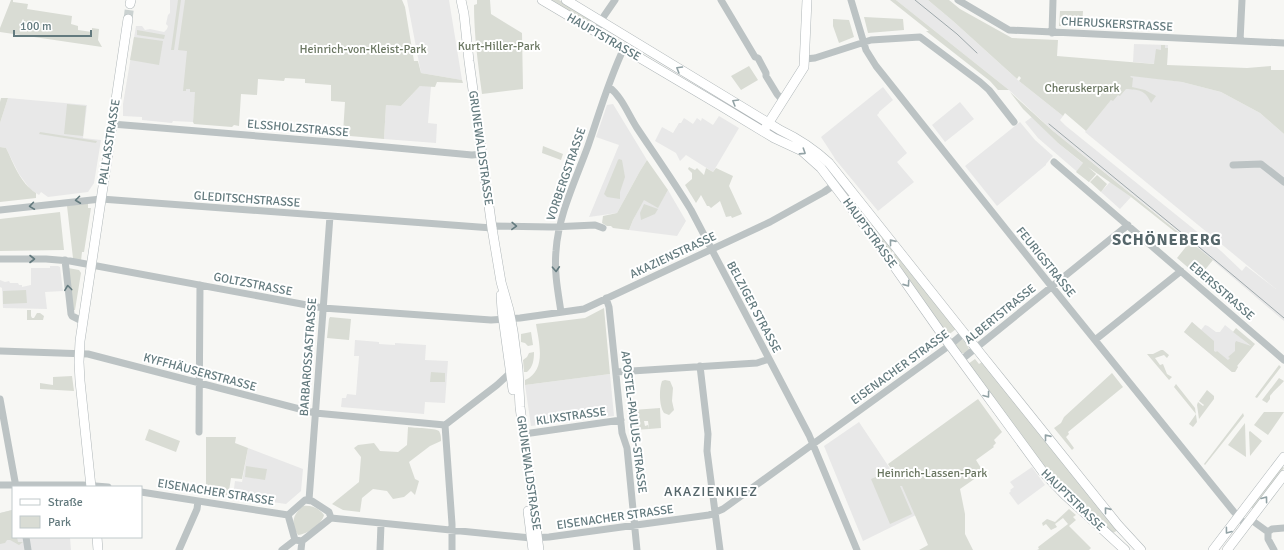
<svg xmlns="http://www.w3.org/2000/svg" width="1284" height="550" viewBox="0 0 1284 550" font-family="Signika,sans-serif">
<rect width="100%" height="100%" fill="#f7f7f4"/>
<!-- built -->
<path fill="#e8e8e8" d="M170 0H214L196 85 193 122 173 121 172 123 142 120V117L123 116V104L136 26H142L145 30 150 29 164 32 167 29 168 26 166 24 168 15 170 13Z
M407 0H449L462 80 421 73Z
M896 0H928L953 21 1019 81 1063 116 1060 120 1066 126 1221 251 1242 271 1246 266 1276 289 1085 132 1131 75 1182 82 1221 92 1260 113 1284 134V321L1184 236 1053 131 1009 90Z
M1134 44 1168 45 1167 65 1133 62Z
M420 86H431L428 123 437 124 436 143 384 139 386 105 401 106Z
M883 87 893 100 879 112V113L877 115 907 153 897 162 914 182 878 211 835 159 834 157 821 137Z
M8 98 87 105 83 138 101 140 94 183 88 192 48 197 41 192 39 195 30 189 19 174 6 148 0 147V123Z
M960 102 974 119 945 142 932 125Z
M613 104 647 160 640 171 617 213 589 217 619 145 596 137 607 105Z
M719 116 739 128 713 172 686 155 680 161 676 153 655 141 662 127 673 133 679 123H681L684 118 693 124 697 118 701 121 702 118 713 125Z
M1032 117 1058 143 1096 174 1089 182 1038 138 1025 122Z
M1020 122 1035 140 1053 156 1046 164V165L997 206 965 166Z
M1110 182 1131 197 1120 209 1101 192Z
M668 190 686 221 677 236 629 230 633 220 644 199 658 207Z
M50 266H58L60 267 63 291 45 292 47 309 3 308 2 288 0 287V280L5 282 9 281 10 283H18L19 285H22V287L31 285V268H50Z
M1192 322 1201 330 1205 325 1208 326 1216 332H1220L1225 325 1252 347 1237 366 1238 367 1235 372H1232L1184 332Z
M355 340 379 342V344L395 345V343L426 345 425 360 448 361 445 403 425 402 424 414 341 407 342 398H346L347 394 356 395 359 356H354Z
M610 374 614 416 531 426 525 385Z
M859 422 891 470 894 469 900 485H902L916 515 863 541 824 446Z
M248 448 303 469 301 491 286 504 233 496 235 481 242 482Z
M1032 467 1045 485 1018 505 1009 493 1011 491 1010 490 1014 487 1010 482Z
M12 510 13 537H70L71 550H0V513Z"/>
<!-- green -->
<path fill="#d9dcd4" d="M11 0H13V2L28 4 27 9 72 16 71 24 78 26V30L92 32V28L99 29 98 40 102 47 0 32V28Z
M178 0H181L174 50H171Z
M185 0H402L405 7 414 61H418L421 73 462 80 463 83 437 82 435 87 420 86 401 106 386 105 384 139 350 136 349 133H343L345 102 331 101V85L305 83V79L285 78 284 81 258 79 257 95 241 94 239 126 234 125 232 127 194 124 193 122 195 92H190V89H186V91H183L187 51 178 50Z
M477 0H490L491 14 522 33 523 89 482 94C478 64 474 35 474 5L477 4Z
M548 0H559L591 19 589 25Z
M890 0H896L1009 90H998L990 81 926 31H929Z
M928 0H949L960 9 1012 38 1058 40 1057 56 1154 64 1156 49 1161 50V45H1165V48H1168L1167 65 1247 68 1271 66V70H1284V134L1260 113 1221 92 1182 82 1131 76 1130 77 1133 78 1132 87 1145 90 1156 96 1151 103C1145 89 1138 90 1126 89L1120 96 1118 95 1113 101 1111 100 1086 131 1065 113 1063 116 1019 81 1021 78 1019 76 1017 79 953 21Z
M1060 11H1083L1082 27 1059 26Z
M864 17 903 19 904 30 868 33Z
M833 19 849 20 854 37 839 43 833 26Z
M137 30 165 35 164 39 137 35Z
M134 37 163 41 159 65 130 60Z
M749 66 758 80 741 90 731 76Z
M1010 92 1053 131 1213 260 1199 277 1177 258 1189 243 1131 197 1088 167 1096 174 1089 182 1076 172 1083 163 1058 143 1023 109Z
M1 98H8L0 123V102Z
M67 104 86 106 83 136 64 134Z
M40 132 97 141 96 143 39 134Z
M543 146 563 154 561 160 542 153Z
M0 147 6 148C14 164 20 183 36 193V198L0 202Z
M619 159 622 160 625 177 620 192V199L607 197 604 194 618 160Z
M647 160 668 190 658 208 644 200 633 220 629 230 613 228 611 226H607L602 223 603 216 617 213 640 171Z
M689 167 695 170 697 168 704 175 706 168 713 172 716 168 733 176 729 186 742 214 732 218 731 216 726 217 720 201 711 208 709 206H707L701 195 696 203 685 185 692 179V173L688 169Z
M1097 175 1107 184 1101 192 1090 182Z
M848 192 894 250 889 254 845 194Z
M88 202V208H91L84 252H82L81 261 74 259 73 258 67 206Z
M644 204 658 209 655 214 641 220 640 213Z
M60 212 64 250 0 251V219Z
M896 253 956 329 947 336 891 256Z
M68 268 79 270 81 273 75 310H73Z
M26 290 27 303 3 304V291Z
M604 308 610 374 525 385V380C547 370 539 343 536 324L585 318Z
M27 310H31V316L32 318H34L37 313H40L44 316 43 320H27Z
M330 317 351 319 349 340 327 338 329 319Z
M1192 322 1214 341V351L1216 352 1217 351 1228 360 1230 358 1228 357 1235 351V343L1236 341 1251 346 1233 332 1236 328 1255 344 1237 366 1238 367 1235 372H1232L1184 332Z
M531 332 533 345 528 346 525 343 521 342V334Z
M962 339C965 341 969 346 969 350L966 353H962L956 347V343Z
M1161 350H1163L1169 355 1167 358 1164 355 1155 358 1160 365 1163 364 1167 374 1172 377 1169 380 1147 354H1153Z
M534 352C534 360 533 367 527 372H524L523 360 527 357 529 353Z
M975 359 979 364 982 362 1117 530 1115 532 1112 533 1056 481 1047 470 968 364Z
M1279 365 1281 367 1257 398 1255 397Z
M431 372 445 373V382H430Z
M1112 373 1123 387 1068 432 1069 434 1066 437 1074 448 1072 450 1054 428 1061 423 1064 417Z
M72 376 74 391 40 389V383L53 385V377Z
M1279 378 1284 381C1279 387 1274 390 1270 396V399L1267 403 1262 400Z
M665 380 670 381 673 388 672 401 674 410 669 415 664 413C659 406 659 389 662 381Z
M1176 384 1195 408 1197 422 1193 427 1189 424 1196 414 1174 387Z
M1207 390 1214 396V399L1199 419 1197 405 1198 402 1203 406 1204 405 1199 401Z
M978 399 1002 432 994 440 996 443 993 446 994 447 976 460 981 468 979 470 980 475 960 489 965 514V534L973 550H919L928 545 902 486H900L912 514 890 524 871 479 892 470 888 464Z
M660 408 661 428 649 429 648 421H644L645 426 648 425 649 429 635 430 634 427 640 426H634L633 410Z
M1264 412H1284L1268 435 1254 425Z
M1243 413 1244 416 1205 465 1204 464Z
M1245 423 1246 457 1228 445Z
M408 427C414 428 435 428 439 431 441 434 441 438 441 441L430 446 409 462 415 479 419 481 415 495 411 491 404 497 393 499 387 491 373 489 362 498 360 512 343 510 332 504 359 482 361 457 354 448 358 445 374 443 380 451 398 452 407 445Z
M149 429 180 441 176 452 145 440Z
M1250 431 1262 441 1250 456 1249 432Z
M206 437H236L235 443 248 448 242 479 231 478 228 497 206 494Z
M246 466 267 469 265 480 245 477Z
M1282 466 1284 468 1253 509 1251 507Z
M303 506C311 505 319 508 324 515 322 524 308 534 298 535 290 524 293 514 303 506Z
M1069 509 1076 515 1073 517 1076 520 1069 526 1091 548 1089 550H1037L1039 549 1038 547 1068 524 1063 518 1055 524 1057 527 1051 530 1046 524 1043 526 1042 523 1047 519 1055 522Z
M12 510 13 537H17L18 542H23L19 545 10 540H7L5 543 0 544V513Z"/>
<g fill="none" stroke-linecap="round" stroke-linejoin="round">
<!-- major-tunnel -->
<path stroke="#cbd2d1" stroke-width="9" stroke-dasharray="9 4.5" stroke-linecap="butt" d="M128 19 130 4"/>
<!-- major casing -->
<g stroke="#b0b7b9" stroke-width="10">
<path id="major" d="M461 0 464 14 469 61 492 228 501 282 509 310 513 331 518 369 520 407 539 550
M542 0 721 106 774 138 802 151 821 168 875 239 944 337 1043 472 1064 494 1125 550
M566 0 780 130C799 139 814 149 829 163L976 348 1118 525 1141 550
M130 4 131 0
M766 127 804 67 807 0
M501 295 502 310 513 390
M91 487 80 381 79 362 80 341 128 19
M528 511 533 550
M97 537 98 550
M1213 550 1284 457
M1227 550 1284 475"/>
</g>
<!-- minor -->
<path stroke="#bcc3c4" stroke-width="7" d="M721 0 755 57 758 58 766 73V76L777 94 783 101
M851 0 866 50 876 66 1048 282 1234 512 1246 525
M958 0 1009 30 1284 43
M596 32 604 16 615 0
M1052 33 1053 0
M1240 41 1242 0
M805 59 815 58 871 40 920 37 980 82 989 90 1014 122
M609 87C622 97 628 114 637 128 655 155 674 182 691 210L809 435 857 550
M112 124 343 143 472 155 482 154
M1054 162 1284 360
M1233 165 1261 164 1284 182
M0 210 101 199 492 228
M492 226 552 227 595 225 603 228
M0 259H46L70 261 323 308 491 320 520 318 584 309 770 222 824 192 837 183
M65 260 71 314 72 316 82 321
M606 298 609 307 622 433 627 448 637 550
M561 312C558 292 554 272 556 251 558 216 576 179 588 146 599 114 609 79 624 48
M1095 340 1181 271
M0 351 88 354 315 413 445 425
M961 360 1128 225
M700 366 708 434 707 451 720 550
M616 372 757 363 769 359
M0 399 16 487
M445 425 452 524V550
M445 425 497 385 511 372
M199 432 200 285
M524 434 621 420
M0 485H83L108 487
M141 492 288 515
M305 500 312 501 329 512 331 518 302 541 295 540 288 515Z
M309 500 330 216
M331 518 531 538 549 537 709 515 723 509 950 345 964 333
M1250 519 1268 532
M1268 532V539L1274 550
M1268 532 1272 529 1284 528
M26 537 28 550
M179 550 197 509 198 501
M282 550 295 540
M301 550 302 541
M380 550 381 524"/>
<!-- major -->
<use href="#major" stroke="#fff" stroke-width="9"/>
<!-- tram -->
<path stroke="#9ea8ab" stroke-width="1" d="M915 0 957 34 977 53
M1049 124 1216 261 1284 318"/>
</g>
<!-- one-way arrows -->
<defs><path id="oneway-chevron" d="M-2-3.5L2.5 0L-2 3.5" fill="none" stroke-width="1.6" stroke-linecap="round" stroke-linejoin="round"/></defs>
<g stroke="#92a2a5">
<use href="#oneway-chevron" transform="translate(679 69) rotate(-149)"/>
<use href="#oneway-chevron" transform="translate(735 102) rotate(-149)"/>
<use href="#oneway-chevron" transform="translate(803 152) rotate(33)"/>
<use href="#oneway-chevron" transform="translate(892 242) rotate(-129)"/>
<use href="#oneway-chevron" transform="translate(907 284) rotate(55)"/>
<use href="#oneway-chevron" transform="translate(987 395) rotate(53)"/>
<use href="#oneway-chevron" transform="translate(1047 437) rotate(-129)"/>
<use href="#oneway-chevron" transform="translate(1265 499) rotate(-53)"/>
<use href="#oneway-chevron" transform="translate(1107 510) rotate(-129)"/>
<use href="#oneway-chevron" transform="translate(1228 531) rotate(127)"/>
</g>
<g stroke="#637a7e">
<use href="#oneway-chevron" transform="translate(78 200) rotate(173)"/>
<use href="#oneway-chevron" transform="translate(32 206) rotate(172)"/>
<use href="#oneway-chevron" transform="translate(514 226) rotate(2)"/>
<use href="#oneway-chevron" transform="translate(32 259)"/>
<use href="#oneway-chevron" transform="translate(556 269) rotate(87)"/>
<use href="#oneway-chevron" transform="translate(68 288) rotate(-97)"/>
</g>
<g text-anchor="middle" stroke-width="4" stroke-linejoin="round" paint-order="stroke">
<!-- street labels -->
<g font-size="12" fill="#637a7e" stroke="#fff">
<text transform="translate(1117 24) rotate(3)" y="4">CHERUSKERSTRASSE</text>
<text transform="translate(604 37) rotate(30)" y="4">HAUPTSTRASSE</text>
<text transform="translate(298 128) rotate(5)" y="4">ELSSHOLZSTRASSE</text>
<text transform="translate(109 142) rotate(-81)" y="4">PALLASSTRASSE</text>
<text transform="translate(481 148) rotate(82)" y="4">GRUNEWALDSTRASSE</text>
<text transform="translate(566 174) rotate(-71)" y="4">VORBERGSTRASSE</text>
<text transform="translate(247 199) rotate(4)" y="4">GLEDITSCHSTRASSE</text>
<text transform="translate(870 233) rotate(54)" y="4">HAUPTSTRASSE</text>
<text transform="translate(673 255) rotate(-25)" y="4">AKAZIENSTRASSE</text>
<text transform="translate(1046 262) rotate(51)" y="4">FEURIGSTRASSE</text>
<text transform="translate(253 284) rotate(11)" y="4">GOLTZSTRASSE</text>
<text transform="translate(1222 291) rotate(41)" y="4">EBERSSTRASSE</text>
<text transform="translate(754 307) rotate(62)" y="4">BELZIGER STRASSE</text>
<text transform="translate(1000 314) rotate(-39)" y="4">ALBERTSTRASSE</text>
<text transform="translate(308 357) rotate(-86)" y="4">BARBAROSSASTRASSE</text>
<text transform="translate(900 367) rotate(-36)" y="4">EISENACHER STRASSE</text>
<text transform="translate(200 372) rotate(15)" y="4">KYFFHÄUSERSTRASSE</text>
<text transform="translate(571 416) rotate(-8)" y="4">KLIXSTRASSE</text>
<text transform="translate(634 422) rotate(83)" y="4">APOSTEL-PAULUS-STRASSE</text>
<text transform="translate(529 473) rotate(82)" y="4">GRUNEWALDSTRASSE</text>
<text transform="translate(216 492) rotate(9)" y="4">EISENACHER STRASSE</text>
<text transform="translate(1073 500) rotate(44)" y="4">HAUPTSTRASSE</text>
<text transform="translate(615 517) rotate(-8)" y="4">EISENACHER STRASSE</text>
</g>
<!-- park labels -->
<g font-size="12" fill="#6b7762" stroke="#fff">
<text x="499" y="50">Kurt-Hiller-Park</text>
<text x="363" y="53">Heinrich-von-Kleist-Park</text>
<text x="1082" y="92">Cheruskerpark</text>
<text x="932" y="477">Heinrich-Lassen-Park</text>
</g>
<!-- quarter labels -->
<g font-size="14" letter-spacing="1" fill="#55666a" stroke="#fff">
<text x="711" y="496">AKAZIENKIEZ</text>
</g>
<!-- district labels -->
<g font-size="16" font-weight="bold" letter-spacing="1" fill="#55666a" stroke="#fff">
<text x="1167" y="245">SCHÖNEBERG</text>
</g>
</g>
<!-- legend -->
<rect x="12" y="486" width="130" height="52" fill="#ffffff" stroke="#c1cacb"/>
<rect x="20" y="499" width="20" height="6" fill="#ffffff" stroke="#c1cacb"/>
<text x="48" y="506" font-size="12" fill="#637a7e">Straße</text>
<rect x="20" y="516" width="20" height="12" fill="#d9dcd4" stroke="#c1cacb"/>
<text x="48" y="526" font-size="12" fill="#637a7e">Park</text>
<!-- scale -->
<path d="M14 30v6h77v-6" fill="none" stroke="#637a7e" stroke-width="2"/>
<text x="20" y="30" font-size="12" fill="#637a7e" stroke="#ffffff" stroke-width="3" paint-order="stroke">100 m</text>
</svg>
